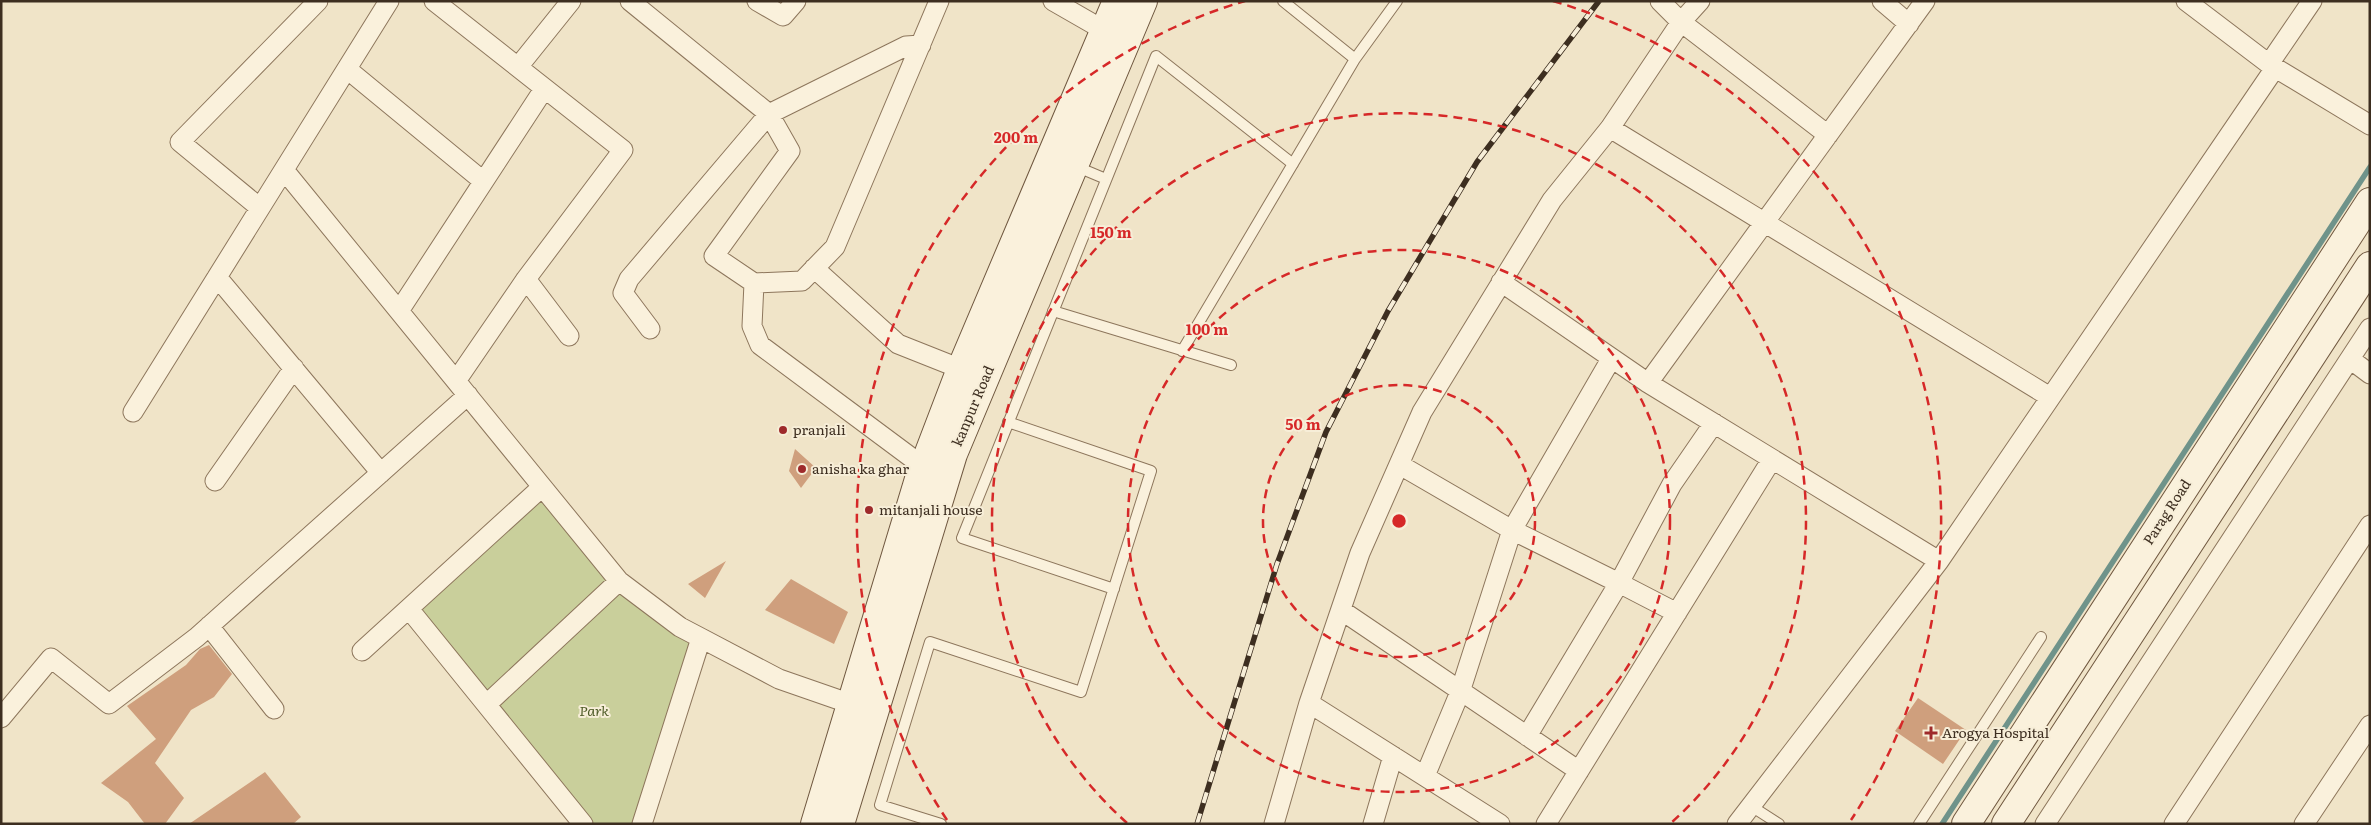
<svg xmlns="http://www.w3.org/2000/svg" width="2371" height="825" viewBox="0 0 2371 825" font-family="Literata,serif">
<rect width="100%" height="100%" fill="#f0e4c8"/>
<!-- green -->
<path fill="#c9cf9b" d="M542 487 619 581 701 638 642 824H583L410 609Z"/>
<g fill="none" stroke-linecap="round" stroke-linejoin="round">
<!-- stream -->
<path stroke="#6f938a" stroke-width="5.5" d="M1942 824 2370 167"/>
</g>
<!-- building -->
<path fill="#cf9f7d" d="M795 449 816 468 801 488 789 471Z
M726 561 705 598 688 584Z
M791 579 848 612 834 644 765 610Z
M209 645 232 674 214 697 191 710 155 763 184 798 165 824H145L128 802 101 783 156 739 127 706 186 665 200 649Z
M1918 698 1966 730 1943 764 1895 731Z
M265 772 301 817 293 824H189Z"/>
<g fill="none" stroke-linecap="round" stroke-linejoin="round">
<!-- lane casing -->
<g stroke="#8d765c" stroke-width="12">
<path id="lane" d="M1283 1 1355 59
M1075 166 1106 179
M1053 311 1231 365
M1182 351 1355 59 1397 1
M1114 589 962 538 1156 56 1293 164
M1751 806 1779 824
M941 824 880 805 930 642 1081 692 1151 471 1008 422
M1919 824 2041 637"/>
</g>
<!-- street casing -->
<g stroke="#8d765c" stroke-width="21">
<path id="street" d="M434 1 623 150 526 279 456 381
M630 1 769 114 629 279 623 293 650 329
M757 1 783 16 796 1
M1053 1 1114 36
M1660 1 1681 22 1828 135
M1882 1 1909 24
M2186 1 2269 64 2370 125
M921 45 906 46 769 114 790 151 714 256 754 283 802 281 835 247 939 1
M2269 64 2312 1
M518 67 571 1
M347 69 483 181
M1610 128 2050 397
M284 170 619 581 680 627 701 638 779 679 851 704
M260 208 180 142 318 1
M814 268 898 344 961 369
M217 277 381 473
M526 279 569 336
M1501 282 1648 383 1939 561
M754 283 752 326 760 345 924 467
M399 311 544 89
M2350 359 2370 374
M1648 383 1925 1
M133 412 389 1
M1400 465 1512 530 1611 359
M215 481 294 368
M409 609 583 824
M1341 610 1579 771
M209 626 274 709
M362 651 542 487
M1309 703 1500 824
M487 704 619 581
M1 718 51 658 109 704 197 637 468 395
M1527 736 1619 583 1677 613
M1425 776 1460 692 1512 530 1619 583 1672 484 1714 423
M642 824 701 638
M1274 824 1309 703 1360 553 1422 412 1552 200 1610 128 1681 22 1700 1
M1373 824 1393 756
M1546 824 1772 459
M1737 824 1939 561 2275 68
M2045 824 2370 328
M2174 824 2370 525
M2304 824 2370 725"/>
</g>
<!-- secondary casing -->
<g stroke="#6f573f" stroke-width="30">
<path id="secondary" d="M815 824 919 479 961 369 1117 1
M840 824 953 454 1143 1
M1966 824 2370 202
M2006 824 2370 266"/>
</g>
<!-- lane -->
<use href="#lane" stroke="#faf1dc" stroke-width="10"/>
<!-- street -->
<use href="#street" stroke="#faf1dc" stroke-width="19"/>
<!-- secondary -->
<use href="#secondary" stroke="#faf1dc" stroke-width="28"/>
<!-- rail casing -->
<g stroke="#3d2e20" stroke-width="5.5">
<path id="rail" d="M1197 824 1277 564 1326 432 1388 311 1477 162 1599 1"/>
</g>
<!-- rail -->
<use href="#rail" stroke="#f7eed8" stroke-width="4" stroke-dasharray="11" stroke-linecap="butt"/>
</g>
<!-- distance rings -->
<g fill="none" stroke="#d62828" stroke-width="2.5" stroke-dasharray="9 6">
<circle cx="1399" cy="521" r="136"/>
<circle cx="1399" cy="521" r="271"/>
<path d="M1127 823A407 407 0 1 1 1671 823"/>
<path d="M947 820A542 542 0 0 1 1245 1M1553 1A542 542 0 0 1 1851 820"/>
</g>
<!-- markers -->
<g fill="#9e2a2b" stroke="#f7eed8" stroke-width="2">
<circle cx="783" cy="430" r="5"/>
<circle cx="802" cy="469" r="5"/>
<circle cx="869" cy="510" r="5"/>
<path d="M1928.5 725.5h5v5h5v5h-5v5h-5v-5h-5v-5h5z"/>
</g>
<g text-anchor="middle" stroke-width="4" stroke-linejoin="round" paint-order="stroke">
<!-- street labels -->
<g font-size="14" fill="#3d2e20" stroke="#f7eed8">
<text transform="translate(973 406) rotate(-67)" y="5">kanpur Road</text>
<text transform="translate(2167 512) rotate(-57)" y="5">Parag Road</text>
</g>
<!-- poi labels -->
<g font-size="14" fill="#3d2e20" stroke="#f7eed8" text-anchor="start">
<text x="793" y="435">pranjali</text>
<text x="812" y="474">anisha ka ghar</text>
<text x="879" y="515">mitanjali house</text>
<text x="1942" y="738">Arogya Hospital</text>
</g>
<!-- park labels -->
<g font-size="14" font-style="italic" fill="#4d5a26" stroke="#f7eed8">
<text x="594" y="716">Park</text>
</g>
</g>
<circle cx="1399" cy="521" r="8" fill="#d62828" stroke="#f7eed8" stroke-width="2.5"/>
<g font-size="15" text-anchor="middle" font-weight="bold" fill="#d62828" stroke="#f7eed8" stroke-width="4" stroke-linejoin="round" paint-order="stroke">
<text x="1016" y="143">200 m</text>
<text x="1111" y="238">150 m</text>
<text x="1207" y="335">100 m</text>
<text x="1303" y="430">50 m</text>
</g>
<!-- border -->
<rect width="2371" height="825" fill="none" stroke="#3d2e20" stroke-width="5"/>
</svg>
